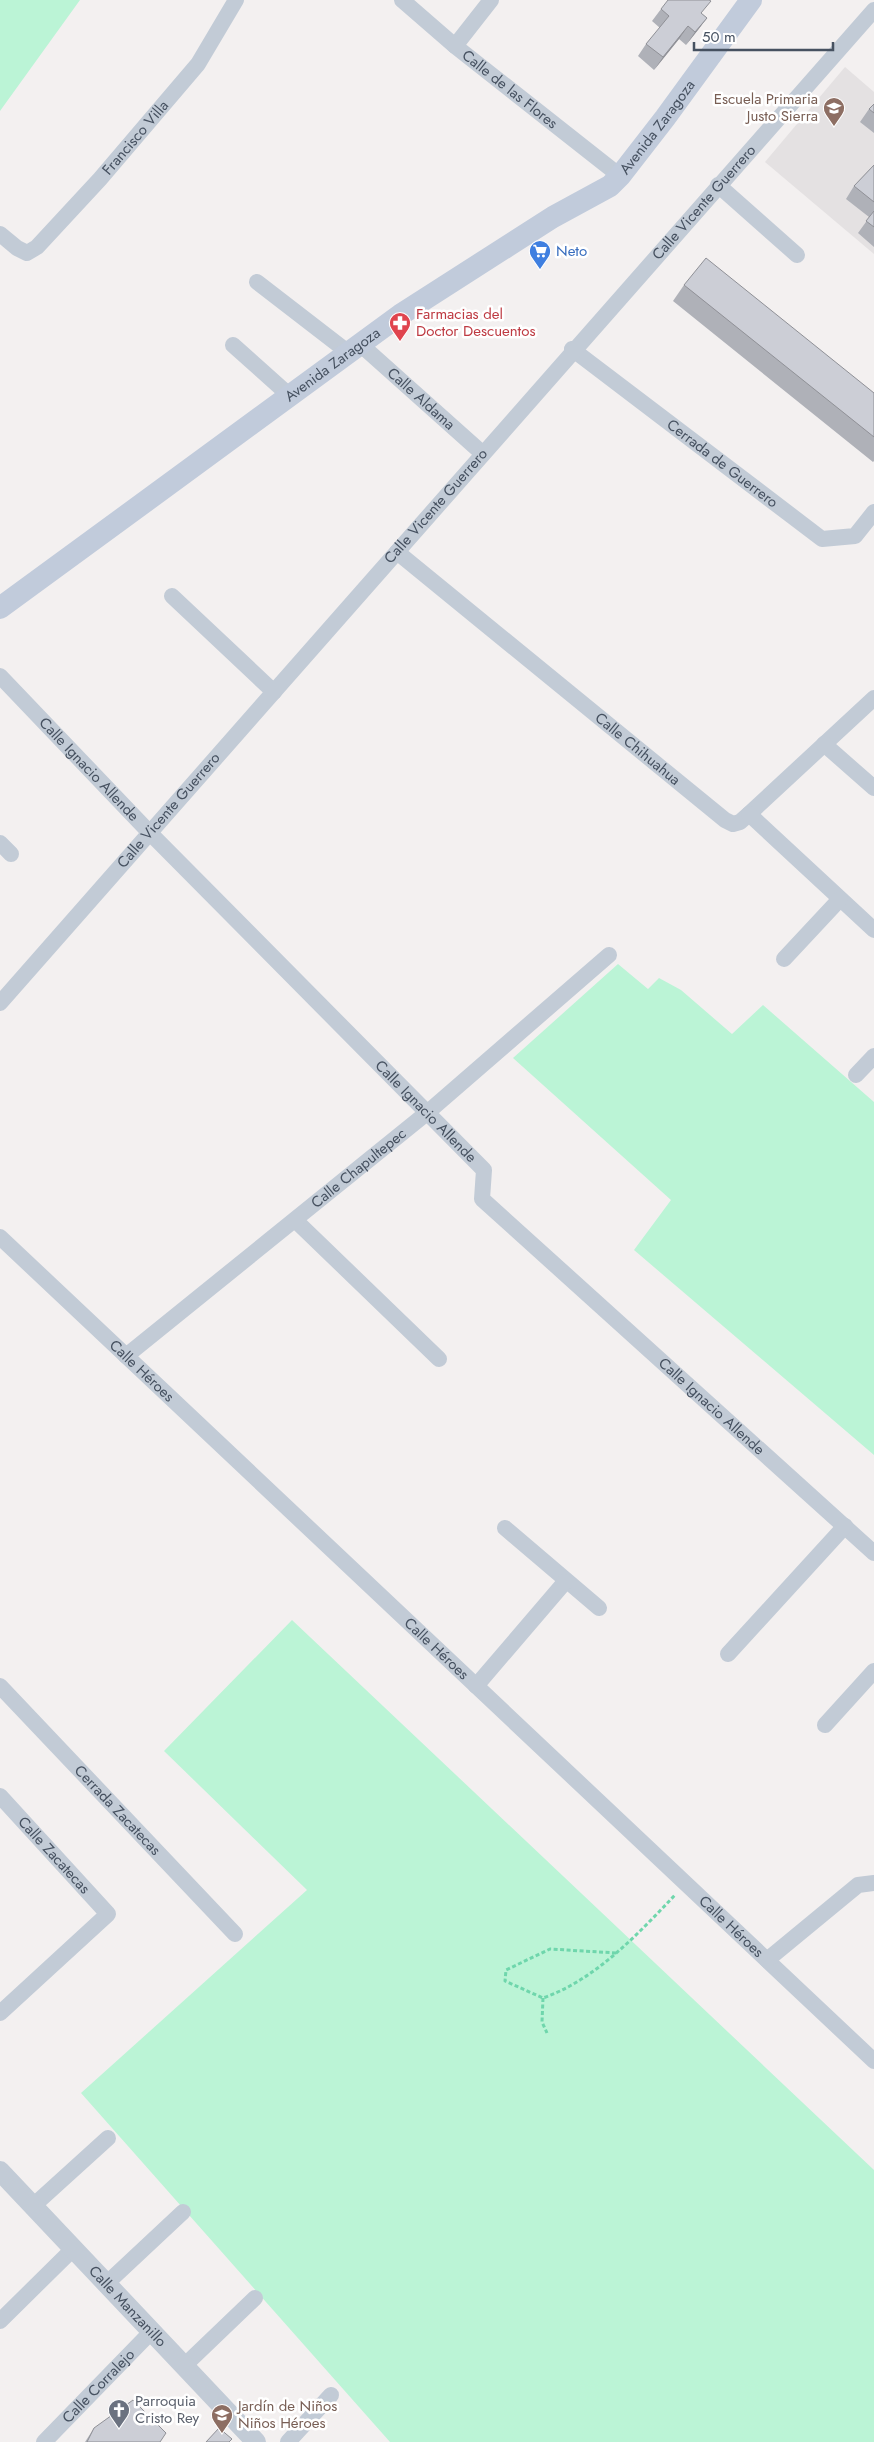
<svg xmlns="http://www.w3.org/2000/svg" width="874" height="2442" viewBox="0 0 874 2442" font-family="Jost,sans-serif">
<rect width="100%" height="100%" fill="#f3f0f0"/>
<!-- education -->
<path fill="#e4e1e2" d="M845 67 874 92V254L765 162Z"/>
<!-- green -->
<path fill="#bbf4d6" d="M0 0H80L0 111Z
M618 964 648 989 659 978 681 990 732 1034 763 1005 874 1102V1455L634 1250 671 1200 513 1058Z
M292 1620 874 2170V2442H390L81 2093 307 1890 164 1751Z"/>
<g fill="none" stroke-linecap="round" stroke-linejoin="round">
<!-- path -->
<path stroke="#6fd6ac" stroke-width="3" stroke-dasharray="4 2.5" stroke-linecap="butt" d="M616 1953 550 1949 506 1970 505 1981 543 1998C595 1980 637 1935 675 1895
M543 1998 542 2022 547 2033"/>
<!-- minor -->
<g stroke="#c2cbd6" stroke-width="16">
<path id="s1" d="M402 0 455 46 620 176"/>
<path d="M455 46 491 0"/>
<path d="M718 185 797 255"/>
<path id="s2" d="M0 234 17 248 27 253 37 247 100 179 198 64 236 0"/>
<path d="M257 282 349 353"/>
<path id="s3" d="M360 344 482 453"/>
<path d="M233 345 290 396"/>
<path id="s4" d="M572 349 822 539 855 536 874 512"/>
<path id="s5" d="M397 552 725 820 733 824 740 822 749 814 874 698"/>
<path d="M172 596 274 692"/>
<path id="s6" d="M0 676 149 832 484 1170 482 1199 874 1553"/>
<path d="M824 744 874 788"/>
<path d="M749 814 874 930"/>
<path d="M0 843 11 854"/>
<path d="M784 959 840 899"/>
<path id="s7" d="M0 1003C290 670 582 340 874 10"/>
<path d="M856 1075 874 1056"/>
<path d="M295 1220 439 1359"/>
<path id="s8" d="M0 1237 874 2061"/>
<path id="s9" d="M126 1356 428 1112 609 955"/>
<path d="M505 1528 599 1608"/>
<path d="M728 1654 845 1526"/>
<path id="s10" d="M0 1686 235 1934"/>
<path d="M476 1686 565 1582"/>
<path d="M825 1725 874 1671"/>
<path id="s11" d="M0 1796 108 1914 0 2013"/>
<path d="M767 1960 858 1885 874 1883"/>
<path d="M33 2206 108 2138"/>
<path d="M106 2284 183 2212"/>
<path d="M0 2321 73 2249"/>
<path d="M184 2366 255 2298"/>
<path id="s12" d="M44 2442 151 2332"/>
<path d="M288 2442 331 2395"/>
</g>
<!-- tertiary -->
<path stroke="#c2cbd6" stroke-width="20" id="s13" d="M0 2171 256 2442"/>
<!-- secondary -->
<path stroke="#c1cbdb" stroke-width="22" id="s14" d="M0 608 400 315 553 217 610 186 620 176 665 118 751 0"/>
</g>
<!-- wall -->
<path fill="#afb1b8" d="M661 9 702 14 707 18 686 45 679 39 654 70 638 56 646 44 660 28 652 21Z
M874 104V133L860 122 869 109Z
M874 165V247L858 233 871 215 869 217 846 199 854 186Z
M684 285 874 393V461L873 462 673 301Z
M94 2428 160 2442H85Z"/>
<!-- shaded-wall -->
<path fill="#8f9096" d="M707 18 698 30 686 45 695 32Z
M688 26 679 39 654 70 663 57Z"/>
<!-- building -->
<path fill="#ccced6" stroke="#8f9096" d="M668 0H709L711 1 701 13 707 18 695 32 688 26 663 57 646 44 669 16 661 9Z
M874 104V113L869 109Z
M874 165V202L854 186Z
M874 211V227L866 221Z
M706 258 874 393V437L684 285Z
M133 2400 166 2433 160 2442H87L94 2428Z
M219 2428 232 2439 229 2442H206Z"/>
<!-- icons -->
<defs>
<g id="school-pin" transform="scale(1.125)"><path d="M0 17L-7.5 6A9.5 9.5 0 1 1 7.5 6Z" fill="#8d6e63" stroke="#fff"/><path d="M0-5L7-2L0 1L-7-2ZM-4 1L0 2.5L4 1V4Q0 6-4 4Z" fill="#fff"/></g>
<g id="supermarket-pin" transform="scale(1.125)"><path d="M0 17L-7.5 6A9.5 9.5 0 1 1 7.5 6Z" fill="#3f7fe0" stroke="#fff"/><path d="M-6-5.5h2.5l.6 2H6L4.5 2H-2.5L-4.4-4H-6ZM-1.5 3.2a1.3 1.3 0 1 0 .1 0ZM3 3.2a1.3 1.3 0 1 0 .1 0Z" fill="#fff"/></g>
<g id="pharmacy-pin" transform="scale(1.125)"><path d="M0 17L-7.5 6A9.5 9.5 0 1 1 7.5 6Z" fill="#e0444e" stroke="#fff"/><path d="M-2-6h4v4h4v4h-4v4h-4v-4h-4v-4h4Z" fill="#fff"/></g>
<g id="church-pin" transform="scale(1.125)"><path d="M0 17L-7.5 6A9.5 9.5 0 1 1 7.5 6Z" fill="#6b7280" stroke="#fff"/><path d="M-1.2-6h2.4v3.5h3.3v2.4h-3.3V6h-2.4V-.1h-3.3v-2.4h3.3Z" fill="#fff"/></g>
</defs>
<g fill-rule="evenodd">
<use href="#school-pin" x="834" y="108"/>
<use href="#supermarket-pin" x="540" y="251"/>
<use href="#pharmacy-pin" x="400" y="323"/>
<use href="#church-pin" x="119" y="2410"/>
<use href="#school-pin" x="222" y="2415"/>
</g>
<g text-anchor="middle" stroke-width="5" stroke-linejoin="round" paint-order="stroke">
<!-- street labels -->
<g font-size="15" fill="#465160" stroke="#fff">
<text dy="5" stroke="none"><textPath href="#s1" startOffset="140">Calle de las Flores</textPath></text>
<text dy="5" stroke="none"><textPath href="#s14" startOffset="818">Avenida Zaragoza</textPath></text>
<text dy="5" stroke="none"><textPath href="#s2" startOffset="192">Francisco Villa</textPath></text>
<text dy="5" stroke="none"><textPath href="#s7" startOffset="1066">Calle Vicente Guerrero</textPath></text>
<text dy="5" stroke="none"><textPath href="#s14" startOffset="412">Avenida Zaragoza</textPath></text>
<text dy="5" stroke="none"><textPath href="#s3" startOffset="82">Calle Aldama</textPath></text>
<text dy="5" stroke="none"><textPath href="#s4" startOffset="189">Cerrada de Guerrero</textPath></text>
<text dy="5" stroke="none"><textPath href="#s7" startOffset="661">Calle Vicente Guerrero</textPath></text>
<text dy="5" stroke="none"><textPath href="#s5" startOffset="311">Calle Chihuahua</textPath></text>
<text dy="5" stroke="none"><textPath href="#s6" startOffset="129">Calle Ignacio Allende</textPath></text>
<text dy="5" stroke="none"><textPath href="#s7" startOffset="256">Calle Vicente Guerrero</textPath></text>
<text dy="5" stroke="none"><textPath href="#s6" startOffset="609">Calle Ignacio Allende</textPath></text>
<text dy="5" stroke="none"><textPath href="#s9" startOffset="299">Calle Chapultepec</textPath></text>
<text dy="5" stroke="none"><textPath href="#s8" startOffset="195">Calle Héroes</textPath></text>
<text dy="5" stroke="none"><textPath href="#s6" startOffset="1030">Calle Ignacio Allende</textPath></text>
<text dy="5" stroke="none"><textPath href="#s8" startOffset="600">Calle Héroes</textPath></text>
<text dy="5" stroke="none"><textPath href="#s10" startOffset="171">Cerrada Zacatecas</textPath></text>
<text dy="5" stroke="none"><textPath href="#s11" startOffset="80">Calle Zacatecas</textPath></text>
<text dy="5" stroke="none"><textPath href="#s8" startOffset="1005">Calle Héroes</textPath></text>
<text dy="5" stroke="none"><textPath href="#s13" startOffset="186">Calle Manzanillo</textPath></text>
<text dy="5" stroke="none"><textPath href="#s12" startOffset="78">Calle Corralejo</textPath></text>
</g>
<!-- education labels -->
<g font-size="15" fill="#785e54" stroke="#fff" text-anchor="end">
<text x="818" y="104">Escuela Primaria<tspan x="818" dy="17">Justo Sierra</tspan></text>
<text x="238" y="2411" text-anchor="start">Jardín de Niños<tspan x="238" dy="17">Niños Héroes</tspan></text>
</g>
<!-- shop labels -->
<g font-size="15" fill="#366cbe" stroke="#fff" text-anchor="start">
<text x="556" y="256">Neto</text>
</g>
<!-- health labels -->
<g font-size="15" fill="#be3a42" stroke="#fff" text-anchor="start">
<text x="416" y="319">Farmacias del<tspan x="416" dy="17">Doctor Descuentos</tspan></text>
</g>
<!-- worship labels -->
<g font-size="15" fill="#5b616d" stroke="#fff" text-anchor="start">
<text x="135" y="2406">Parroquia<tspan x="135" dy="17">Cristo Rey</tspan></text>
</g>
</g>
<!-- scale -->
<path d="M694 42v8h139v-8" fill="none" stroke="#465160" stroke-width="2.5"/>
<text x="702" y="42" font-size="15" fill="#465160" stroke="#ffffff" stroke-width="4" paint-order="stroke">50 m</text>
</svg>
